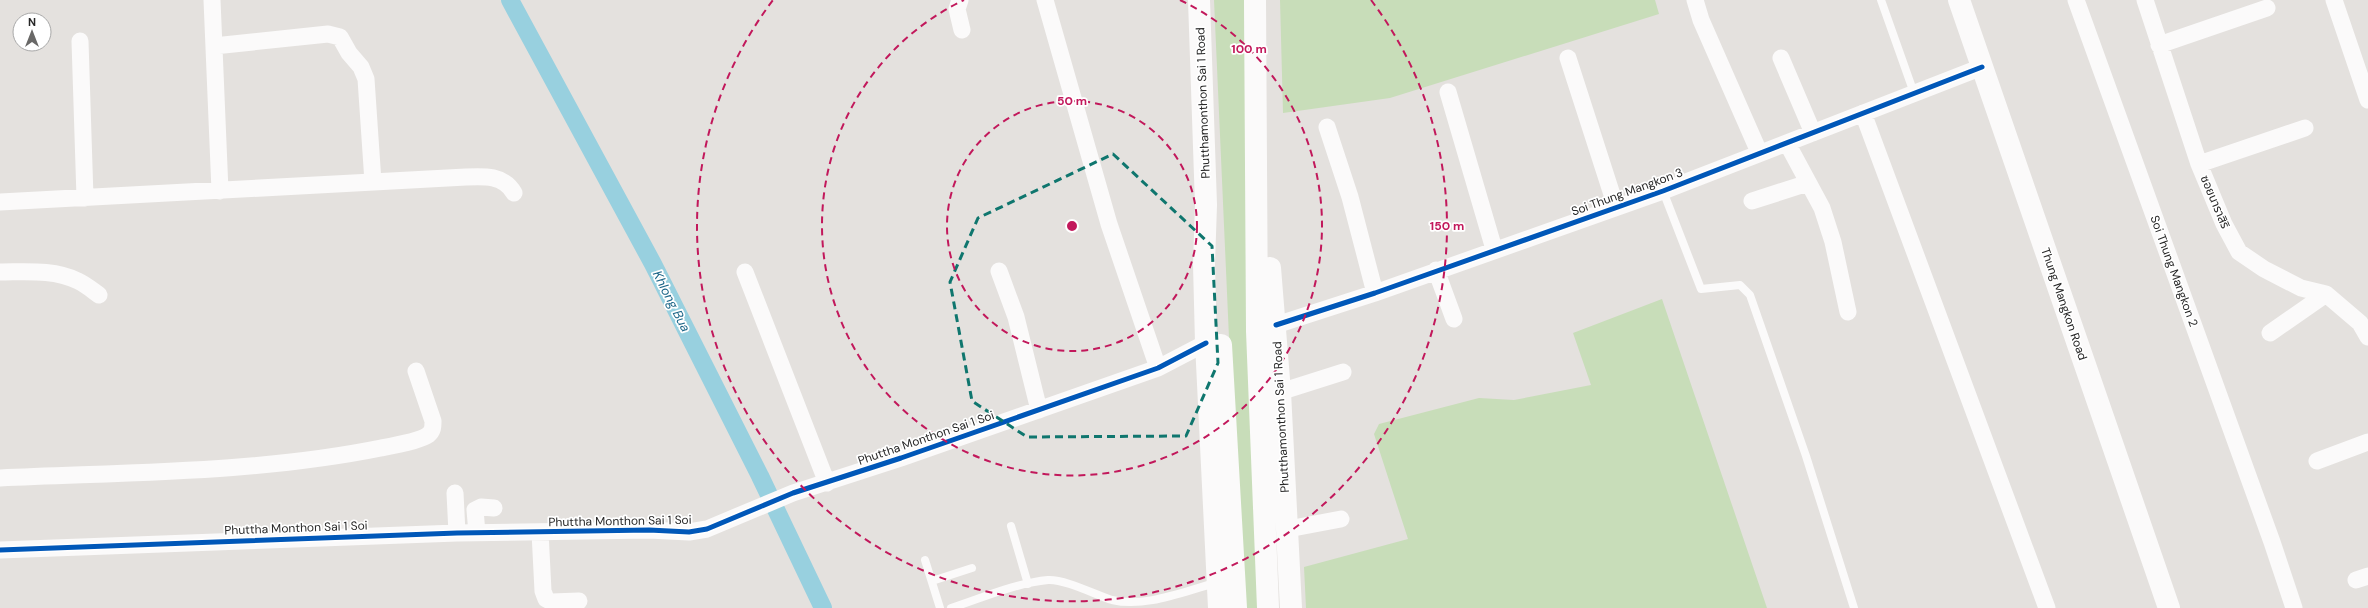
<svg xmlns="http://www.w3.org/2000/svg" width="2368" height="608" viewBox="0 0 2368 608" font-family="'DM Sans','Noto Sans Thai',sans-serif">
<rect width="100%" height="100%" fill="#e4e1de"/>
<!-- green -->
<path fill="#c8ddb9" d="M1214 0H1244L1252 453 1261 608H1241Z
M1280 0H1655L1659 14 1390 98 1283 113Z
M1662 299 1767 608H1306L1304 567 1408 539 1374 434 1379 424 1479 398 1514 400 1591 385 1573 333Z"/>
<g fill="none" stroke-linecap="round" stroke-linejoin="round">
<!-- canal -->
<path stroke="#98d0df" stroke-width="18" d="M510 0 653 264 760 476 823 608"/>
<!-- lane -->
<path stroke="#fbfafa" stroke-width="8" d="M1881 0 1914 93
M1663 191 1701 289 1740 285 1750 295 1806 456 1854 608
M1011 526 1028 584
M925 560 940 608
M932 581 972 568
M951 608C982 598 1016 583 1048 580 1065 579 1096 595 1112 600 1146 608 1184 591 1216 583"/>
<!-- street -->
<path stroke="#fbfafa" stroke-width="17" d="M212 0 220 191
M960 0 957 9 962 30
M1045 0 1109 224 1158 368
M1695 0 1701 20 1759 152
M2076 0 2272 542 2294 608
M2145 0 2199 164 2224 224 2239 252 2264 269 2301 288 2326 294 2360 323 2368 337
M2334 0 2368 100
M80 41 85 198
M2159 45 2267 8
M214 46 328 34 340 37 349 53 361 67 366 79 373 182
M1568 58 1616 207
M1781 58 1813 133
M1448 92 1494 249
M1863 113 2047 608
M1327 127 1350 197 1375 293
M1787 143 1822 208 1833 242 1848 312
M2199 164 2305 128
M1752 201 1808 183
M0 202 466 177C484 176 504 175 514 193
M1436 270 1454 319
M999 271 1016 317 1039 410
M0 272C25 272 54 269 78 281 85 284 92 290 99 295
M745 272 827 483
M1276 325 1375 293 1663 191 1982 67
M2270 333 2326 294
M1280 392 1343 372
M2317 461 2368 442
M0 478C127 472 257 473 381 448 392 446 420 441 428 435 433 431 433 427 433 421L416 371
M455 493 457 533
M1288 529 1341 519
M540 532 543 591 546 599 552 602 579 601
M477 533 475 510 481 507 494 508
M0 550 457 533 649 530 689 532 707 529 793 493 901 458 1158 368 1206 343
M2356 580 2368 576"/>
<!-- secondary -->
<path stroke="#fbfafa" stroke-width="22" d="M1199 0 1206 205 1204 264 1206 343 1219 608
M1255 0 1257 331 1268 608
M1959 0 2169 608
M1270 268 1280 392 1291 608
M1221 345 1236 608"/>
<!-- cycleway casing -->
<g stroke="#fff" stroke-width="8">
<path id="cycleway" d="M1276 325 1375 293 1663 191 1982 67
M0 550 457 533 649 530 689 532 707 529 793 493 901 458 1158 368 1206 343"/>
</g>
<!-- cycleway -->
<use href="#cycleway" stroke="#0057b8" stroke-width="5"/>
</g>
<!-- marked area -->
<path fill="none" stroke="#0f766e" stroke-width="3" stroke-dasharray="8 5" stroke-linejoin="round" d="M1113 154 1212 246 1218 363 1186 436 1027 437 972 401 950 282 978 218Z"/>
<!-- distance rings -->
<g fill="none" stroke="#c2185b" stroke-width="2" stroke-dasharray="7 5">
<circle cx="1072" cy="226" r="125"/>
<path d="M1180 0A250 250 0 1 1 964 0"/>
<path d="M1371 0A375 375 0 1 1 773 0"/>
</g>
<g text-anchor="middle" stroke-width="3.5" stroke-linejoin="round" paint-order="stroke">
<!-- street labels -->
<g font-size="12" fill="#272727" stroke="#fff">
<text transform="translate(1203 103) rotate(-92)" y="4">Phutthamonthon Sai 1 Road</text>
<text transform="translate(1627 192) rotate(-20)" y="4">Soi Thung Mangkon 3</text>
<text transform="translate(2215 202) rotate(67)" y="4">ซอยนาราสิริ</text>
<text transform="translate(2174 271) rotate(70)" y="4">Soi Thung Mangkon 2</text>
<text transform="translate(2064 304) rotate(71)" y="4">Thung Mangkon Road</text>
<text transform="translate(1281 417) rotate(-93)" y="4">Phutthamonthon Sai 1 Road</text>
<text transform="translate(926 438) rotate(-19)" y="4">Phuttha Monthon Sai 1 Soi</text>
<text transform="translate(620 521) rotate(-1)" y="4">Phuttha Monthon Sai 1 Soi</text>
<text transform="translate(296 528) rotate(-2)" y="4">Phuttha Monthon Sai 1 Soi</text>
</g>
<!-- water labels -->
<g font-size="13" font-style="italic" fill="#1b6587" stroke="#fff">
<text transform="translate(672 301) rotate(63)" y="5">Khlong Bua</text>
</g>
</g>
<circle cx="1072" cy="226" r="6" fill="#c2185b" stroke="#fff" stroke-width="2"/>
<g font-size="12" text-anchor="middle" font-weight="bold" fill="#c2185b" stroke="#fff" stroke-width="3.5" stroke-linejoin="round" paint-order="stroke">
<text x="1249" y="53">100 m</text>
<text x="1072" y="105">50 m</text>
<text x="1447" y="230">150 m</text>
</g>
<!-- north arrow -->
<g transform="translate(32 32)"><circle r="19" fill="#ffffff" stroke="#a9a9a9"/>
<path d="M0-3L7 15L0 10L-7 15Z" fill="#696867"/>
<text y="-6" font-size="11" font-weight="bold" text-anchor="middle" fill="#272727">N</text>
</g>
</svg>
